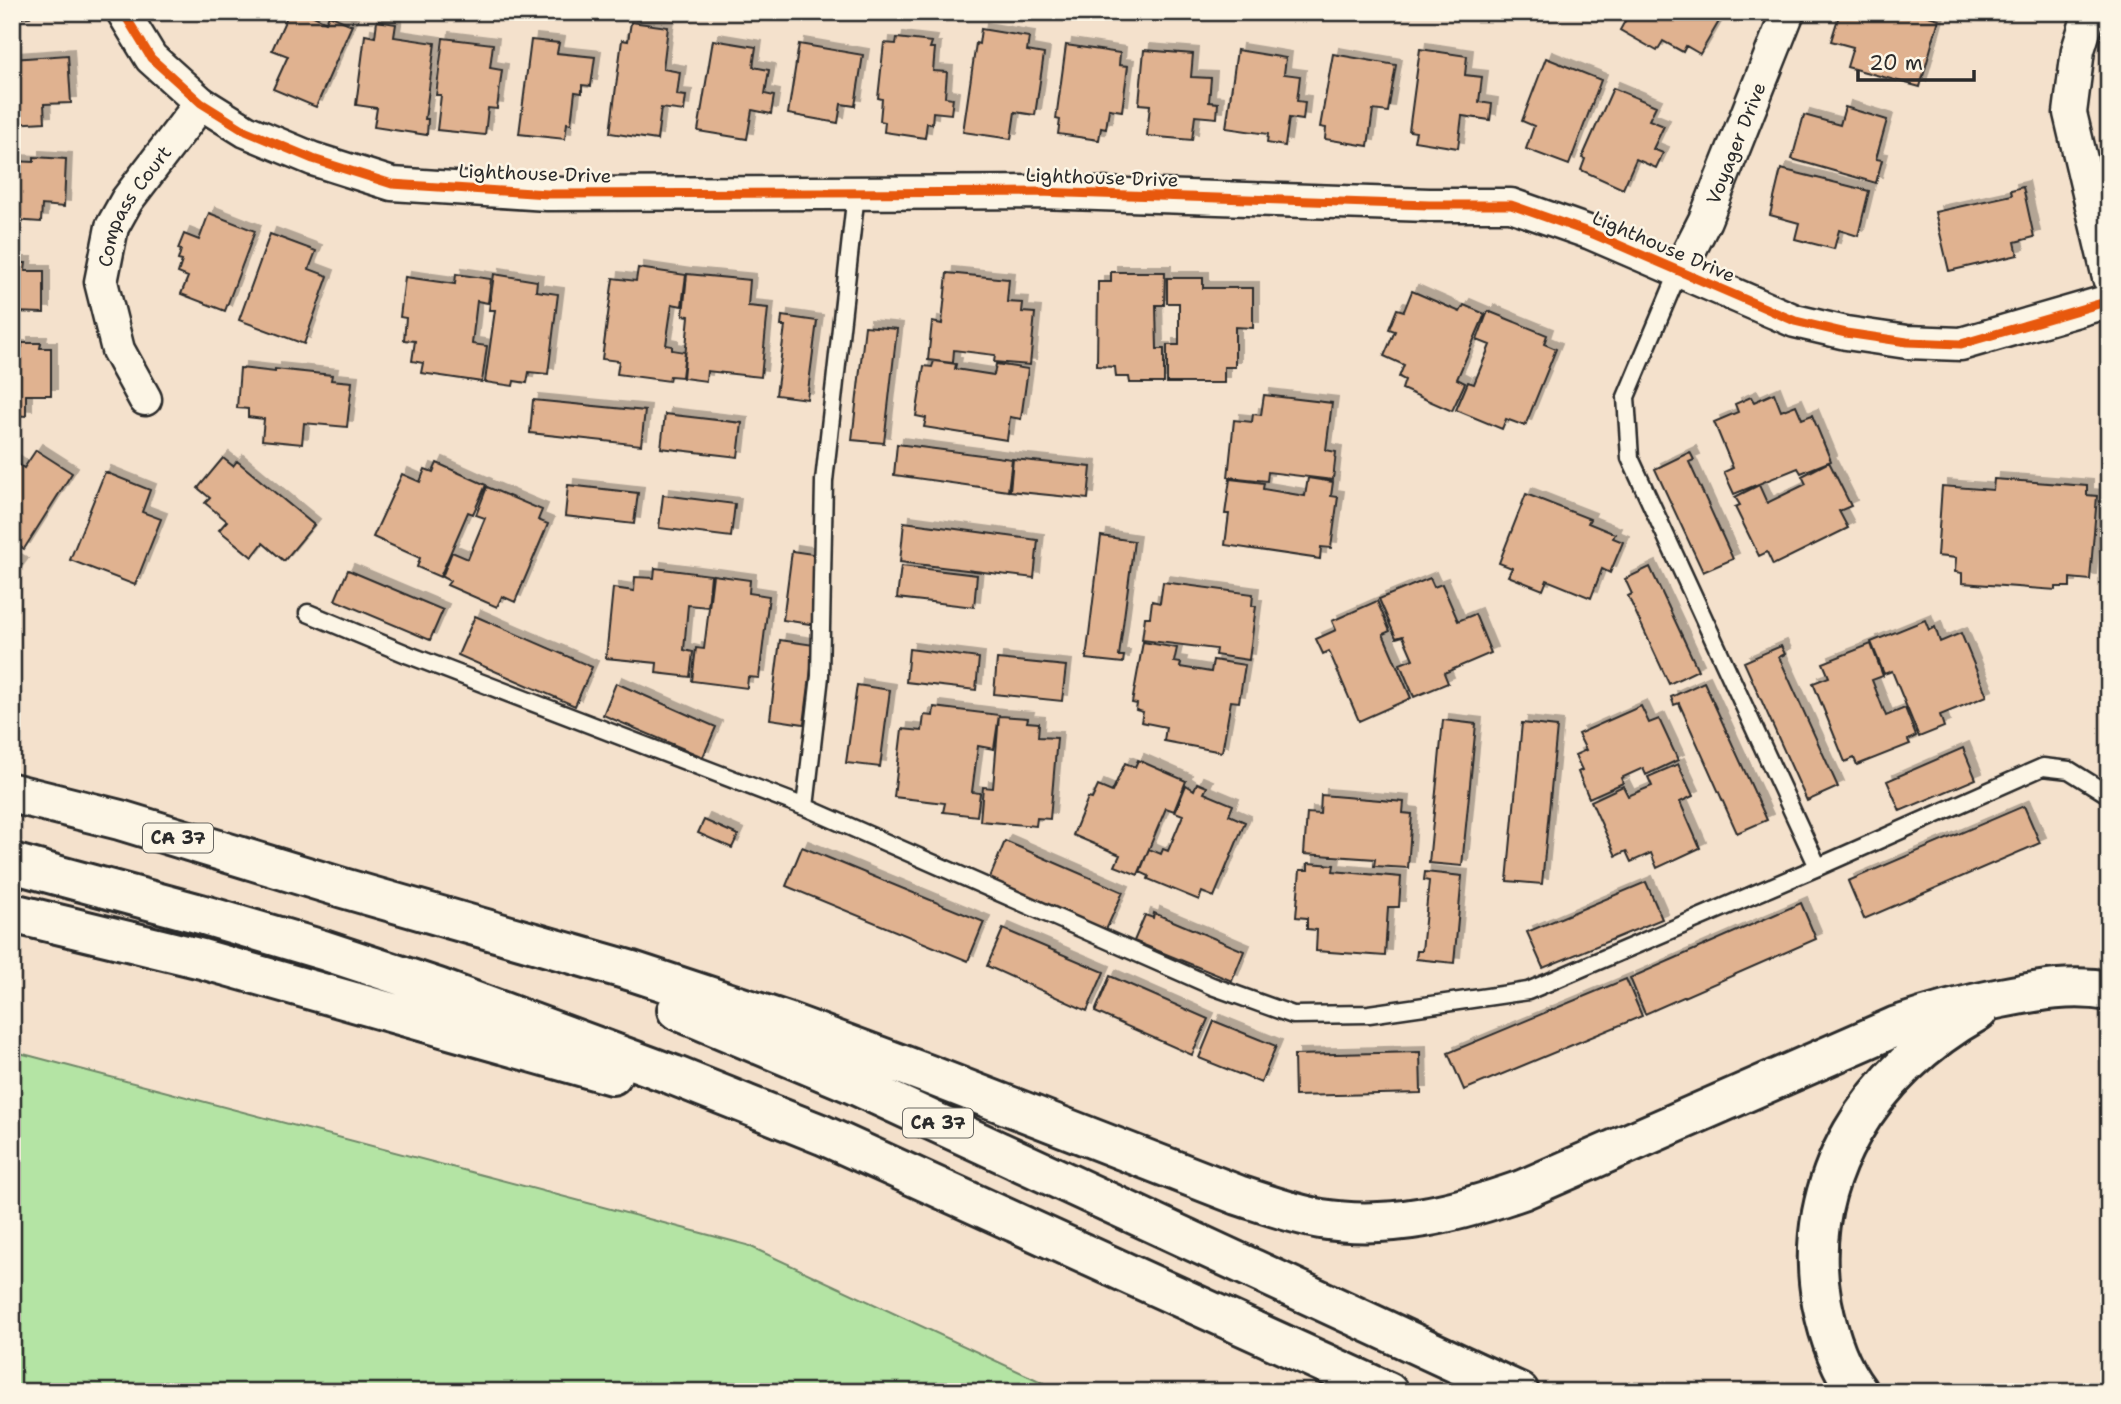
<svg xmlns="http://www.w3.org/2000/svg" width="2121" height="1404" viewBox="0 0 2121 1404" font-family="'Shantell Sans',sans-serif">
<defs>
<filter id="shadow"><feDropShadow dx="6" dy="-6" stdDeviation="0" flood-color="#0004"/></filter>
</defs>
<rect width="100%" height="100%" fill="#f4e1cc"/>
<filter id="ink" filterUnits="userSpaceOnUse"><feTurbulence type="fractalNoise" baseFrequency=".0143" numOctaves="2"/><feDisplacementMap in="SourceGraphic" scale="14" xChannelSelector="R" yChannelSelector="G"/><feConvolveMatrix kernelMatrix="1 2 1 2 8 2 1 2 1" color-interpolation-filters="sRGB"/></filter>
<g filter="url(#ink)">
<!-- green -->
<path fill="#b4e4a4" stroke="#708868" stroke-width="2" d="M12 1051 747 1245 1063 1392H12Z"/>
<!-- building -->
<path fill="#e0b290" stroke="#2b2b2b" stroke-width="2" filter="url(#shadow)" d="M12 12H29L30 17 12 19Z
M224 12H244L245 13 228 20Z
M289 12H305L326 22 329 15 352 25 316 107 273 89 288 56 272 50Z
M1630 12H1712L1721 18 1700 54 1686 46 1683 52 1663 41 1657 51 1620 30Z
M1840 12H1914L1939 19 1920 87 1847 67 1853 47 1831 41Z
M377 21 396 24 394 37 435 43 425 119H428L427 135 374 127 377 108 356 105 365 35 375 37Z
M631 22 668 27 663 69 680 72 677 95 686 96 684 111 661 108 657 140 610 133 622 40 628 41Z
M981 29 1029 37 1027 51 1044 54 1035 115 1015 112 1011 139 963 132 976 43 979 44Z
M443 38 493 44 490 68 502 70 497 109 488 108 485 135 437 130 441 95H436Z
M897 38 932 42 930 48H935L933 71 947 72 945 97 953 98 951 114 933 112 932 124 927 123 925 138 884 132 885 122 880 121 882 99 878 98 884 43 896 44Z
M531 40 559 43 557 53 595 57 591 86 582 85V93L575 92 571 124 567 123 565 139 519 134Z
M713 40 756 47 753 67 769 70 765 94 774 96 771 114 752 110 747 139 698 131Z
M799 44 863 55 855 106 841 104 838 123 788 114Z
M1066 45 1120 53 1119 65 1128 66 1122 111 1109 109 1106 129 1101 128 1099 140 1058 134 1060 120 1056 119Z
M1420 49 1467 56 1465 75 1482 77 1479 102 1492 104 1490 120 1462 116 1458 148 1414 141 1416 132 1409 131Z
M1144 50 1193 54 1191 77 1211 78 1209 102 1218 103 1217 118 1195 116 1192 140 1147 136 1150 105 1139 104Z
M1237 50 1286 58 1284 74 1300 76 1297 101 1305 102 1303 120 1289 118 1285 146 1267 143 1268 134 1226 128Z
M1333 54 1396 65 1388 112 1373 110 1368 146 1325 139 1326 128 1320 127Z
M68 55 71 103 44 104 45 122 12 124V59Z
M1546 58 1601 80 1569 165 1526 149 1534 126 1522 121Z
M1613 88 1656 106 1649 120 1664 126 1653 149 1663 153 1656 168 1636 159 1623 189 1581 170 1585 159 1582 158Z
M1845 107 1887 120 1876 159 1882 160 1876 183 1792 159 1804 115 1840 125Z
M34 157 66 159 64 207 42 205 41 222 12 220V161L34 162Z
M1781 169 1869 191 1858 236 1839 230 1834 249 1795 239 1799 223 1770 215Z
M2023 187 2034 237 2015 242 2018 255 1949 271 1935 212 2012 195 2011 190Z
M209 213 255 231 225 311 181 294 188 277 178 273 182 261 178 260 181 250 178 249 184 234 199 240Z
M270 234 316 251 309 269 328 276 304 344 239 320Z
M12 263H26L25 271H44V313L12 312Z
M638 268 686 275 682 306 672 304 666 345 672 346V350L685 352 682 377 670 376 669 381 617 374 619 361 602 359 613 278 636 281Z
M1111 272H1165L1164 305H1156L1157 349H1164V383H1130L1129 377H1116L1115 367 1097 366 1098 282H1111Z
M947 273 1009 279 1007 302 1023 303 1022 312 1035 313 1030 365 994 362 995 355 954 350 953 363 928 360 932 322 942 324Z
M456 274 491 279 488 303 477 301 472 344 487 346 482 382 421 373 423 363 412 361 415 341 404 340 406 318 400 317 405 277 455 284Z
M494 274 537 281 536 291 558 294 548 374 529 372 527 383 514 381 513 386 485 382 495 310H489Z
M687 274 750 280 748 306 768 308 761 377 707 371 706 381 683 378 689 316 683 315Z
M1167 278H1203V288H1253V328L1235 327V367H1224V383H1167V345H1179V303H1167Z
M1412 291 1460 312 1464 305 1485 314 1457 379 1465 383 1452 411 1402 389 1405 380 1399 377 1404 365 1384 356 1395 331 1389 329 1397 309 1404 311Z
M1488 311 1547 335 1544 344 1556 349 1525 426 1506 419 1502 429 1456 410 1468 382 1474 384 1490 345 1477 340Z
M782 316 817 321 807 399 776 395 785 326H781Z
M865 326 897 329 884 443 852 440Z
M22 343H41L40 348H51V395H26V416L12 415V347H22Z
M934 361 956 364 955 369 994 375 996 364 1028 369 1021 419 1010 417 1007 440 924 427 926 418 916 416 924 366 932 367Z
M240 368 275 372V369L332 375 331 380 352 382 347 427 304 423 302 444 262 440 264 419 248 417V409L237 408Z
M1774 393 1781 411 1796 405 1802 419 1812 415 1831 461 1801 473 1798 468 1734 494 1724 472 1733 468 1714 422 1738 412 1735 404 1751 397 1754 402Z
M1264 395 1332 403 1326 450 1336 452 1333 480 1268 472 1267 481 1228 477 1234 420 1252 422 1253 414 1261 415Z
M533 400 645 411 641 445 530 433Z
M665 414 742 423 738 457 661 448Z
M897 444 1012 459 1008 491 894 475Z
M36 450 72 473 24 549 12 542V460L24 468Z
M1690 452 1694 460 1689 462 1733 559 1703 572 1655 469Z
M223 458 233 466 237 461 314 525 284 561 263 543 252 557 219 530 227 521 205 503 210 498 198 488Z
M1013 459 1091 467 1088 499 1010 491Z
M1829 462 1851 506 1839 511 1848 528 1773 565 1767 552 1759 556 1735 507 1740 505 1735 497 1759 485 1767 503 1806 484 1802 476Z
M437 463 486 485 473 514 468 512 440 577 417 567 420 558 373 537 402 474 420 482 425 469 433 472Z
M105 472 150 490 142 512 161 519 135 585 70 560Z
M1308 478 1333 482 1331 496 1338 497 1331 548 1321 547 1320 559 1225 545 1229 514H1225L1230 479 1264 483 1263 489 1305 496Z
M1994 479 2087 486V495L2097 496 2090 580 2070 578V587H2056V590L1962 583V573L1955 572 1956 558 1937 556 1942 486 1993 490Z
M568 485 638 493 634 524 565 516Z
M487 487 542 510 538 520 548 524 515 602 502 596 497 607 447 585 450 581 442 577 452 552 468 559 485 518 476 515Z
M1526 494 1590 519 1588 523 1615 534 1613 538 1623 542 1610 573 1602 569 1591 598 1547 580 1543 590 1508 576 1512 568 1499 563Z
M663 495 735 504 731 537 659 528Z
M904 522 1038 540 1034 578 900 562Z
M1101 536 1134 541 1119 656H1124L1123 663 1086 659Z
M792 551 826 556 817 625 783 620Z
M12 558 22 564 12 578Z
M901 566 977 575 974 607 897 598Z
M1650 567 1698 670 1669 684 1628 596 1632 594 1625 579Z
M655 568 711 575 708 607 688 605 684 650 693 652 690 677 656 673 657 663 606 658 613 588 634 591 635 577 654 578Z
M348 570 443 610 430 640 335 600Z
M713 575 750 580 749 593 769 596 759 678 748 677 747 688 692 681 696 648 704 649Z
M1430 578 1434 587 1442 584 1458 621 1475 614 1491 653 1444 673 1448 683 1414 697 1400 664 1413 659 1403 636 1396 638 1379 599Z
M1163 582 1253 594 1252 606H1256L1249 660 1215 655 1216 649 1142 640 1145 617H1150L1152 601 1160 603Z
M1377 601 1390 631 1383 634 1411 698 1359 721 1329 651 1323 654 1316 639 1336 630 1332 621Z
M475 616 592 667 575 706 458 655Z
M1925 620 1929 630 1935 627 1940 642 1961 633 1987 696 1940 715 1944 727 1919 737 1892 671 1884 674 1871 642Z
M780 640 814 645 804 724 770 719Z
M1143 642 1177 648 1174 662 1181 663 1180 667 1211 672 1213 660 1245 665 1239 702 1231 701 1222 752 1164 741 1166 727 1141 722 1143 712 1136 710 1137 704 1132 703Z
M1871 644 1883 676 1872 680 1886 716 1905 708 1916 736 1908 740 1910 744 1857 765 1854 758 1845 762 1813 683 1829 677 1823 663Z
M1781 646 1785 654 1779 657 1838 787 1807 801 1744 662Z
M909 649 979 658 976 690 906 682Z
M997 659 1066 666 1062 701 994 694Z
M1704 682 1767 820 1737 833 1679 703 1674 705 1671 697Z
M616 683 716 727 703 757 603 715Z
M857 685 890 690 880 767 846 763Z
M1641 706 1649 723 1659 719 1678 760 1646 775 1643 768 1621 778 1623 783 1589 798 1578 772 1582 770 1575 755 1586 750 1578 734Z
M934 707 999 715 994 749 978 746 972 792 980 793 977 816 943 812 945 803 894 797 902 729 922 731 924 715 933 716Z
M999 716 1028 718 1027 722 1039 723 1038 737 1057 738 1050 819 1037 818 1036 826 980 821 983 787 993 788Z
M1443 720 1476 724 1462 866 1429 863Z
M1522 723 1557 727 1542 884 1507 881Z
M1963 748 1976 779 1900 811 1887 781Z
M1138 760 1186 781 1174 811 1166 808 1138 875 1115 866 1120 855 1073 835 1088 798 1092 799 1098 786 1112 792 1125 763 1135 767Z
M1678 764 1693 796 1680 802 1700 848 1657 868 1651 853 1631 862 1626 851 1616 856 1591 801 1623 786 1628 796 1652 786 1648 777Z
M1197 783 1207 787 1204 793 1233 805 1229 815 1245 822 1214 897 1202 892 1199 900 1148 879 1149 876 1140 872 1149 849 1161 854 1163 849 1168 851 1183 815 1175 812 1186 785 1194 790Z
M1321 795 1404 802 1403 813 1412 814 1408 868 1374 866 1375 859 1304 854 1307 813 1320 814Z
M2024 806 2040 843 1864 919 1848 881Z
M704 820 738 835 732 848 698 833Z
M1005 841 1123 892 1106 930 989 880Z
M802 847 984 922 968 961 786 886Z
M1308 863 1334 865 1333 871 1401 877 1399 907H1388L1385 956 1316 951 1317 930 1307 929V918L1296 917 1300 870H1308Z
M1425 872 1462 876 1454 963 1416 959 1417 951H1422L1429 881 1424 880Z
M1646 882 1662 919 1543 968 1527 932Z
M1801 903 1816 939 1645 1014 1630 978Z
M1154 913 1244 951 1232 981 1134 941 1145 915 1153 918Z
M1003 929 1104 972 1087 1011 987 966Z
M1110 976 1208 1019 1192 1055 1095 1012Z
M1626 979 1642 1016 1464 1090 1448 1053Z
M1214 1021 1276 1046 1261 1083 1199 1058Z
M1420 1052 1421 1093 1295 1096 1294 1055Z"/>
<g fill="none" stroke-linecap="round" stroke-linejoin="round">
<!-- service casing -->
<g stroke="#2b2b2b" stroke-width="21">
<path id="service" d="M856 193 824 481 820 676 805 807 1212 986 1293 1015 1369 1014 1528 991 1818 867 2043 767 2069 770 2109 795
M1679 271 1626 397 1630 458 1818 867
M308 613 409 655 805 807"/>
</g>
<!-- minor casing -->
<g stroke="#2b2b2b" stroke-width="37">
<g id="minor">
<path d="M123 12 151 58 201 103 246 131 313 159 392 184 547 194 1039 192 1429 205H1511L1591 233 1795 321 1846 333 1907 342 1961 344 2109 301"/>
<path d="M2090 12 2078 50 2070 113 2109 278"/>
<path id="s1" d="M1679 271 1705 220 1788 12"/>
<path id="s2" d="M145 399 118 350 101 282 112 227 127 200 201 103"/>
</g>
</g>
<!-- motorway casing -->
<g stroke="#2b2b2b" stroke-width="44">
<path id="motorway" d="M12 793 120 820 343 888 632 971 787 1022 927 1074 1238 1195C1266 1204 1293 1214 1321 1219 1390 1230 1457 1213 1522 1190L1897 1026C1932 1014 1965 1005 2001 998 2037 991 2073 984 2109 991
M12 863 204 915 323 950 438 988 673 1075 823 1135 1388 1392
M12 913 202 959 612 1075
M677 1010 851 1083 1519 1392
M1858 1392C1839 1367 1828 1333 1822 1303 1799 1179 1873 1070 1978 1011"/>
</g>
<!-- service -->
<use href="#service" stroke="#fcf5e5" stroke-width="16"/>
<!-- minor -->
<use href="#minor" stroke="#fcf5e5" stroke-width="32"/>
<!-- motorway -->
<use href="#motorway" stroke="#fcf5e5" stroke-width="38"/>
<!-- cycleway casing -->
<g stroke="#fcf5e5" stroke-width="13">
<path id="cycleway" d="M123 12 151 58 201 103 246 131 313 159 392 184 547 194 1039 192 1429 205H1511L1591 233 1795 321 1846 333 1907 342 1961 344 2109 301"/>
</g>
<!-- cycleway -->
<use href="#cycleway" stroke="#e8590c" stroke-width="9"/>
</g>
</g>
<g text-anchor="middle" stroke-width="5" stroke-linejoin="round" paint-order="stroke">
<!-- shield labels -->
<g fill="#fcf5e5" stroke="#6a6863" stroke-width="2">
<rect x="143" y="823.5" width="70" height="29" rx="5"/>
<rect x="903" y="1108.5" width="70" height="29" rx="5"/>
</g>
<g font-size="18" font-weight="bold" fill="#2b2b2b">
<text x="178" y="844">CA 37</text>
<text x="938" y="1129">CA 37</text>
</g>
<!-- street labels -->
<g font-size="19" fill="#2b2b2b" stroke="#fcf5e5">
<text dy="7" stroke="none"><textPath href="#s1" startOffset="140">Voyager Drive</textPath></text>
<text transform="translate(535 173) rotate(2)" y="7">Lighthouse Drive</text>
<text transform="translate(1102 177) rotate(2)" y="7">Lighthouse Drive</text>
<text dy="7" stroke="none"><textPath href="#s2" startOffset="210">Compass Court</textPath></text>
<text transform="translate(1664 246) rotate(23)" y="7">Lighthouse Drive</text>
</g>
</g>
<!-- margin -->
<rect width="2121" height="1404" fill="none" stroke="#fcf5e5" stroke-width="42"/>
<rect x="21" y="21" width="2079" height="1362" fill="none" stroke="#2b2b2b" stroke-width="2.5" filter="url(#ink)"/>
<!-- scale -->
<path d="M1858 70v10h116v-10" fill="none" stroke="#2b2b2b" stroke-width="3.5"/>
<text x="1869" y="70" font-size="21" fill="#2b2b2b" stroke="#fcf5e5" stroke-width="5" paint-order="stroke">20 m</text>
</svg>
